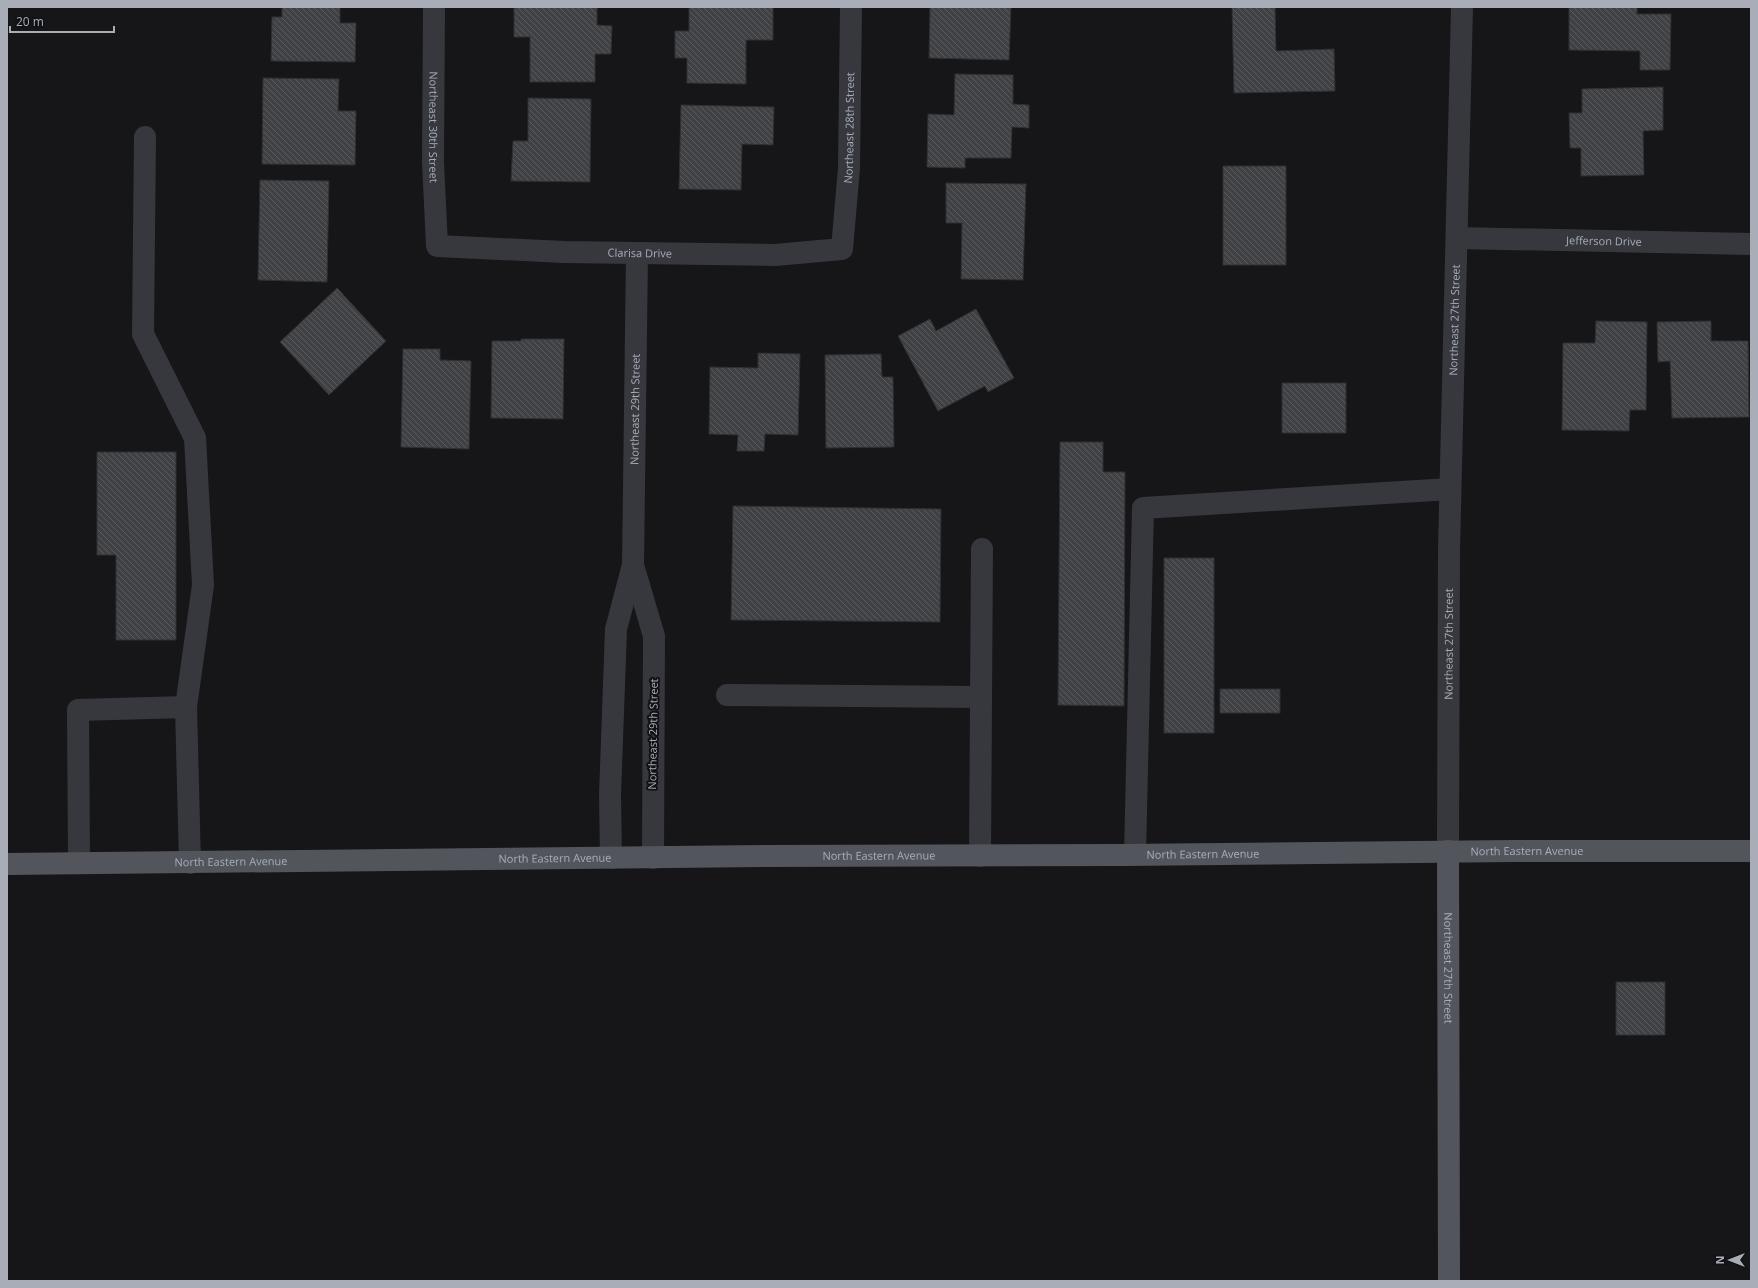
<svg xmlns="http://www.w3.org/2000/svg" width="1758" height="1288" viewBox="0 0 1758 1288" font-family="'Open Sans',sans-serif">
<defs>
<pattern id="building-back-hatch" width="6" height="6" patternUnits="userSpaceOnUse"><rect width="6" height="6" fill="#404145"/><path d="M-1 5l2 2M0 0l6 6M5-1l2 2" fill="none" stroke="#595a5e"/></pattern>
</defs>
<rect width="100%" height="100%" fill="#161618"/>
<!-- building -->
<path fill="url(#building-back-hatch)" stroke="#303034" d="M282 7H340V23H356L355 62 271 61 272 17H282Z
M514 7H597V25L612 26 611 54H595V82H530V37H514Z
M689 7H773V40H746V84L687 83V58H675V31H689Z
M930 7H1011L1009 60 929 58Z
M1232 7H1275L1276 51 1334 49 1335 91 1234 93Z
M1569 7H1637V14H1671L1670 70H1640V51L1569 50Z
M955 74 1013 75V104L1029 105V128L1012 127 1011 158H965V168L927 167 928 114 954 115Z
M263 78 339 79 338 111H356L355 165 262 164Z
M1663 87V130L1643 131 1644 175 1581 176V148H1570L1569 113H1582V89Z
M528 98 591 99 590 182 511 181 513 141H528Z
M681 105 774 107 773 145 742 144 741 190 679 189Z
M1223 166H1286V265H1223Z
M260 180 329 181 327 282 258 280Z
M946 183 1026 184 1023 280 961 279 962 223H946Z
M337 288 386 341 329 395 280 342Z
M976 309 1014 378 988 392 985 386 938 411 898 336 930 319 936 331Z
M1596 321 1647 322 1646 410H1630L1629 431 1562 430 1563 343H1595Z
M1711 321V341H1748L1749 417 1672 418 1670 361 1658 362 1657 322Z
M521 339H564L563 419 491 418 492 341H521Z
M403 349H440V360L471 361 469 449 401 447Z
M758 353 800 354 798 435 765 434 764 451H737L738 435 709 434 710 367 758 368Z
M881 354 882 377H893L894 447 826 448 825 355Z
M1282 383H1346V433H1282Z
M1060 442H1103V472H1125L1124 706 1058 705Z
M97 452H176V640H116V555H97Z
M733 506 941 509 940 622 731 620Z
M1164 558H1214V733H1164Z
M1220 689H1280V713H1220Z
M1616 982H1665V1035H1616Z"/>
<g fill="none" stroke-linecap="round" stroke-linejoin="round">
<!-- minor -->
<g stroke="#37383d" stroke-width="22">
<path id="s1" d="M434 7 433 162 437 246 564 252 775 255 842 249 849 168 851 7"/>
<path d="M145 137 143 334 195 438 203 585 186 707 190 863"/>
<path id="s2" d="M1457 238 1751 244"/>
<path d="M633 565 654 636 653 858"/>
<path d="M727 695 981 697"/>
<path id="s3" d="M1448 851 1449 550 1462 7"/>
<path d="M1135 855 1143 508 1450 489"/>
<path d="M980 856 982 549"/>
<path id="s4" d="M611 858 610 795 616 629 633 565 637 254"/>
<path d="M79 863 78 710 186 707"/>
</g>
<!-- major -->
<g stroke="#53555c" stroke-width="22">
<path id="s5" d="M1448 851 1449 1281"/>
<path id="s6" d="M7 864 763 856 1122 855 1514 851H1751"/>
</g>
</g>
<g text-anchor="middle" stroke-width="4" stroke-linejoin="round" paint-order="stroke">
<!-- street labels -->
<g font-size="11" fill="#a8adb8" stroke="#111113">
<text dy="4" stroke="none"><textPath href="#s1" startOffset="120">Northeast 30th Street</textPath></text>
<text dy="4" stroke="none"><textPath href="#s1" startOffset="766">Northeast 28th Street</textPath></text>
<text dy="4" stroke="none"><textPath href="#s2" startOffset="147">Jefferson Drive</textPath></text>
<text dy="4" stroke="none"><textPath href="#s1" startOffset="442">Clarisa Drive</textPath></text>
<text dy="4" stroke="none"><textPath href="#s3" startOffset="531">Northeast 27th Street</textPath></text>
<text dy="4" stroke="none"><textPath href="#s4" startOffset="451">Northeast 29th Street</textPath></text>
<text dy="4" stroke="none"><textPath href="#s3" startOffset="207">Northeast 27th Street</textPath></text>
<text transform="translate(653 734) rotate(-89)" y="4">Northeast 29th Street</text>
<text dy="4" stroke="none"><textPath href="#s6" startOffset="1520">North Eastern Avenue</textPath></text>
<text dy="4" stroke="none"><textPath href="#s6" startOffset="1196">North Eastern Avenue</textPath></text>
<text dy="4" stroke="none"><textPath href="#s6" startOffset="872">North Eastern Avenue</textPath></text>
<text dy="4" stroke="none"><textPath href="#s6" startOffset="548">North Eastern Avenue</textPath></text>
<text dy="4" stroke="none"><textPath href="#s6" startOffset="224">North Eastern Avenue</textPath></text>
<text dy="4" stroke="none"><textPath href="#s5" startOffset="117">Northeast 27th Street</textPath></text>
</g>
</g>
<!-- border -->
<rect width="1758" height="1288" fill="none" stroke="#a8adb8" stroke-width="16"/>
<!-- north arrow -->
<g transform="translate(1730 1260) rotate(270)" stroke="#111113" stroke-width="3" paint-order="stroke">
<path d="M0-3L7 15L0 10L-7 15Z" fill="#a8adb8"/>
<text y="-6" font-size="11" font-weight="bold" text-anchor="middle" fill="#a8adb8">N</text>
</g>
<!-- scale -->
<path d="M10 26v6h104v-6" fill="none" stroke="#a8adb8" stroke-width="2"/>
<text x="16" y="26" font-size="12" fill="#a8adb8" stroke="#111113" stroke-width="3" paint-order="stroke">20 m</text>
</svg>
